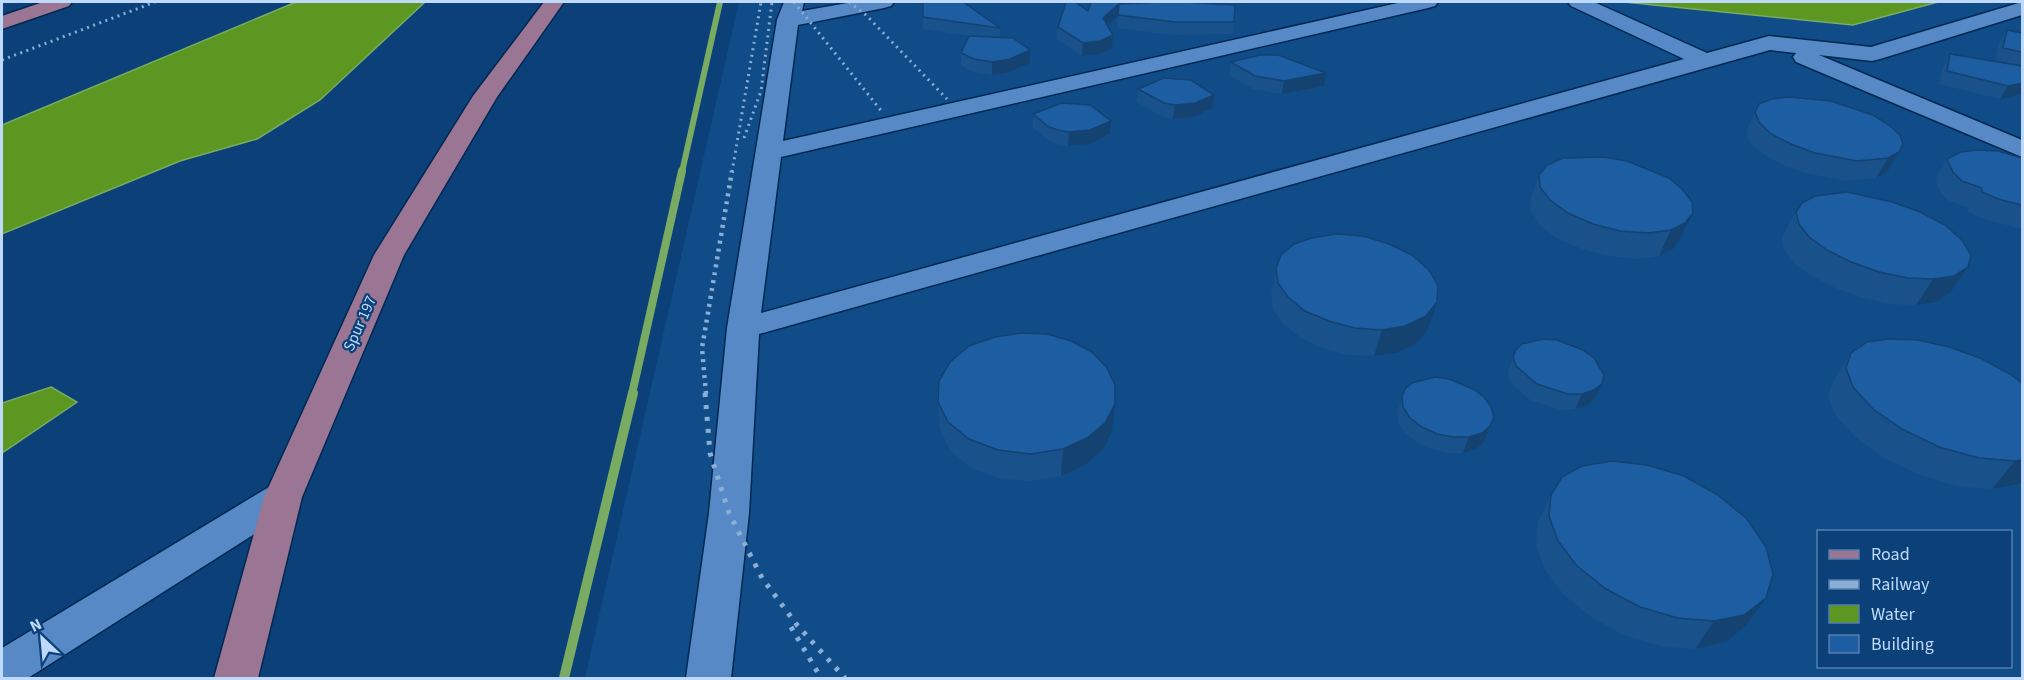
<svg xmlns="http://www.w3.org/2000/svg" width="2024" height="680" viewBox="0 0 2024 680" font-family="'Source Sans 3',sans-serif">
<rect width="100%" height="100%" fill="#0b4178"/>
<!-- built -->
<path fill="#104d88" fill-rule="evenodd" d="M739 2H1624L1853 25 1938 2H2022V678H585ZM1818 532H2010V666H1818Z"/>
<!-- water -->
<path fill="#5c9721" stroke="#79ab62" stroke-width="1.5" d="M296 2H425L320 100 257 139 180 161 2 234V125Z
M1624 2H1938L1853 25Z
M51 387 77 402 2 453V403Z"/>
<g fill="none" stroke-linecap="round" stroke-linejoin="round">
<!-- stream-far2 -->
<path stroke="#79ab62" stroke-width="6" d="M682 172 720 2"/>
<!-- stream-far1 -->
<path stroke="#79ab62" stroke-width="8" d="M632 394 682 171"/>
<!-- stream -->
<path stroke="#79ab62" stroke-width="10" d="M564 678 633 393"/>
<!-- minor casing -->
<g stroke="#002850" stroke-width="3">
<path id="minor" d="M784 2H804L802 11 853 2H894L891 6 884 8 798 25 783 141 1402 2H1438L1435 6 1428 8 781 157 761 313 1684 59 1571 6 1568 2H1594L1707 53 1769 36 1871 47 2022 2V15L1880 59 1872 61 1819 55 2022 140V157L1796 62 1793 57 1796 53 1770 50 759 334 749 513 731 678H686L709 513 727 328 777 20Z
M283 482 297 487 302 497 297 507 28 678H2V648L269 487Z"/>
</g>
<!-- major casing -->
<g stroke="#002850" stroke-width="3">
<path id="major" d="M43 2H72L69 6 2 29V16Z
M544 2H564L497 97 404 255 302 497 258 678H214L264 497 374 255 473 96Z"/>
</g>
<!-- minor -->
<use href="#minor" fill="#5689c5" fill-rule="evenodd"/>
<!-- major -->
<use href="#major" fill="#9a7594" fill-rule="evenodd"/>
<!-- rail-far2 -->
<path stroke="#8baed4" stroke-width="3" stroke-dasharray="2 4.5" stroke-linecap="butt" d="M794 2 883 113
M849 2 866 15 947 99
M2 60 155 2
M744 138 761 91 772 2
M732 172 761 2"/>
<!-- rail-far1 -->
<path stroke="#8baed4" stroke-width="4.5" stroke-dasharray="3 5" stroke-linecap="butt" d="M706 394 702 348 732 171"/>
<!-- rail -->
<path stroke="#8baed4" stroke-width="5" stroke-dasharray="4 8" stroke-linecap="butt" d="M705 393 710 453 729 513 762 578 797 625 845 678
M791 627 821 678"/>
</g>
<!-- wall -->
<path fill="#19518b" d="M1091 2H1134L1132 3 1234 22 1233 34 1174 35 1117 28 1118 16 1107 25 1112 48 1100 54 1082 56 1057 39 1058 27 1088 11Z
M923 17 1000 28V37L1030 50V63L1010 72 992 75 975 72 961 66V53L969 36 923 29Z
M2007 30 2022 33V94L2000 99 1939 84 1943 67 1950 54 2015 65 1996 60 1999 43Z
M1231 62 1326 73 1324 86 1282 94 1253 89 1229 75Z
M1138 89 1214 95 1212 108 1193 117 1173 119 1163 117 1137 102Z
M1759 104 1889 125 1887 172 1876 178 1846 181 1805 173 1781 164 1762 153 1749 142 1746 131Z
M1033 114 1111 121 1110 134 1089 144 1068 146 1057 144 1049 141 1033 128Z
M2022 158V229L1984 219 1968 212 1969 208 1949 201 1940 192 1935 179 1947 159Z
M1627 161 1680 239 1673 249 1659 256 1636 259 1609 256 1582 249 1558 239 1541 226 1531 212 1530 200 1539 175Z
M1847 192 1950 293 1936 302 1916 305 1890 304 1863 298 1835 288 1812 276 1794 263 1784 249 1782 237 1796 212Z
M1276 268 1428 329 1417 343 1397 353 1374 356 1348 355 1322 348 1300 337 1283 324 1273 309 1271 294Z
M1516 350 1594 399 1587 406 1575 409 1561 410 1530 400 1510 382 1508 372Z
M1851 353 2010 374 2018 484 1992 489 1956 486 1918 474 1882 457 1854 436 1835 415 1828 395 1834 380Z
M1402 397 1484 442 1476 449 1463 453H1448L1431 449 1417 442 1405 433 1398 423 1397 413Z
M938 402 1115 404 1112 432 1103 450 1085 465 1061 476 1030 481 998 478 970 467 950 450 940 429Z
M1551 495 1766 598 1746 626 1725 642 1695 649 1660 646 1624 635 1591 617 1563 594 1544 568 1536 544 1538 522Z"/>
<!-- shaded-wall -->
<path fill="#144271" d="M1121 2H1134L1118 16 1119 4 1118 16 1102 30 1103 18Z
M1113 35 1112 48 1100 54 1082 56 1083 43Z
M1030 50V63L1010 72 992 75V62Z
M1326 73 1324 86 1282 94 1284 81Z
M2022 83V94L2000 99 2008 86Z
M1214 95 1212 108 1193 117 1173 119 1175 105Z
M1111 121 1110 134 1089 144 1068 146 1069 132Z
M1899 152 1887 172 1876 178 1888 158Z
M1693 213 1680 239 1673 249 1659 256 1671 230Z
M1968 267 1950 293 1936 302 1916 305 1933 279Z
M1437 302 1428 329 1417 343 1397 353 1374 356 1382 330Z
M1602 384 1594 399 1587 406 1575 409 1582 394Z
M1115 404 1112 432 1103 450 1085 465 1061 476 1063 449Z
M1490 426 1484 442 1476 449 1463 453 1469 437Z
M2022 460V481L2018 484 1992 489 2015 461Z
M1766 598 1746 626 1725 642 1695 649 1714 621Z"/>
<!-- building -->
<path fill="#1d5ea2" stroke="#144271" stroke-width="1.5" d="M923 2H963L1000 28 923 17Z
M1066 2H1075L1088 11 1091 2H1121L1103 18 1113 35 1100 41 1083 43 1058 27Z
M1161 2H1184L1235 5 1234 22H1175L1118 15 1119 4Z
M2007 30 2022 33V52L2003 48Z
M969 36 1013 38 1030 50 1010 59 992 62 974 59 961 53Z
M1950 54 2022 66V83L2008 86 1947 71Z
M1260 55H1278L1326 73 1284 81 1255 76 1231 62Z
M1164 78 1191 80 1214 95 1195 103 1175 105 1164 103 1138 89Z
M1789 97 1831 101 1873 115 1889 125 1900 135 1903 144 1899 152 1888 158 1857 161 1815 153 1791 144 1771 134 1759 122 1755 112 1759 104 1772 99Z
M1062 103 1090 105 1111 121 1090 130 1069 132 1058 130 1049 127 1033 114Z
M1977 150 1998 151 2022 158V205L1998 199 1982 192V188L1962 181 1953 172 1947 159 1961 152Z
M1604 157 1627 161 1669 178 1683 190 1692 202 1693 213 1685 223 1671 230 1648 233 1620 231 1593 224 1568 213 1550 200 1540 187 1539 175 1547 165 1563 158Z
M1847 192 1892 202 1920 212 1945 225 1962 240 1971 255 1968 267 1954 276 1933 279 1908 278 1879 272 1851 262 1827 250 1809 237 1799 224 1796 212 1802 203 1815 196Z
M1336 234 1363 236 1389 244 1412 255 1429 270 1438 286 1437 302 1426 316 1405 326 1382 330 1355 328 1329 321 1305 311 1288 297 1278 283 1276 268 1281 255 1294 244 1312 238Z
M1021 333 1047 334 1071 341 1092 352 1107 368 1115 385V404L1105 423 1087 438 1063 449 1030 454 998 450 969 439 948 422 938 402 939 381 950 362 969 346 995 337Z
M1544 339 1557 340 1583 350 1594 358 1604 375 1602 384 1594 390 1582 394H1568L1537 384 1516 366 1513 357 1516 350 1522 344Z
M1889 339 1918 340 1949 347 1980 358 2010 374 2022 383V460L2015 461 1979 458 1939 447 1902 429 1873 409 1853 387 1846 368 1851 353 1867 342Z
M1435 377 1449 379 1475 390 1485 398 1491 407 1494 417 1490 426 1482 433 1469 437H1453L1437 434 1422 427 1410 418 1403 407 1402 397 1405 389 1412 383Z
M1612 461 1647 465 1684 476 1718 495 1747 519 1766 547 1773 574 1766 598 1744 615 1714 621 1678 618 1640 607 1606 589 1577 566 1558 541 1549 516 1551 495 1562 477 1582 466Z"/>
<g text-anchor="middle" stroke-width="4.5" stroke-linejoin="round" paint-order="stroke">
<!-- street labels -->
<g font-size="16" fill="#bed9f9" stroke="#0b4178">
<text transform="translate(359 323) rotate(-66)" y="6">Spur 197</text>
</g>
</g>
<!-- border -->
<rect width="2024" height="680" fill="none" stroke="#bed9f9" stroke-width="6"/>
<!-- legend -->
<rect x="1817" y="530" width="195" height="138" fill="#0b4178" stroke="#537eac" stroke-width="1.5"/>
<rect x="1829" y="550" width="30" height="9" fill="#9a7594" stroke="#537eac" stroke-width="1.5"/>
<text x="1871" y="560" font-size="18" fill="#bed9f9">Road</text>
<rect x="1829" y="580" width="30" height="9" fill="#8baed4" stroke="#537eac" stroke-width="1.5"/>
<text x="1871" y="590" font-size="18" fill="#bed9f9">Railway</text>
<rect x="1829" y="605" width="30" height="18" fill="#5c9721" stroke="#537eac" stroke-width="1.5"/>
<text x="1871" y="620" font-size="18" fill="#bed9f9">Water</text>
<rect x="1829" y="635" width="30" height="18" fill="#1d5ea2" stroke="#537eac" stroke-width="1.5"/>
<text x="1871" y="650" font-size="18" fill="#bed9f9">Building</text>
<!-- north arrow -->
<g transform="translate(42 638) rotate(334)" stroke="#0b4178" stroke-width="4.5" paint-order="stroke">
<path d="M0-4.5L10 22L0 15L-10 22Z" fill="#bed9f9"/>
<text y="-9" font-size="16" font-weight="bold" text-anchor="middle" fill="#bed9f9">N</text>
</g>
</svg>
